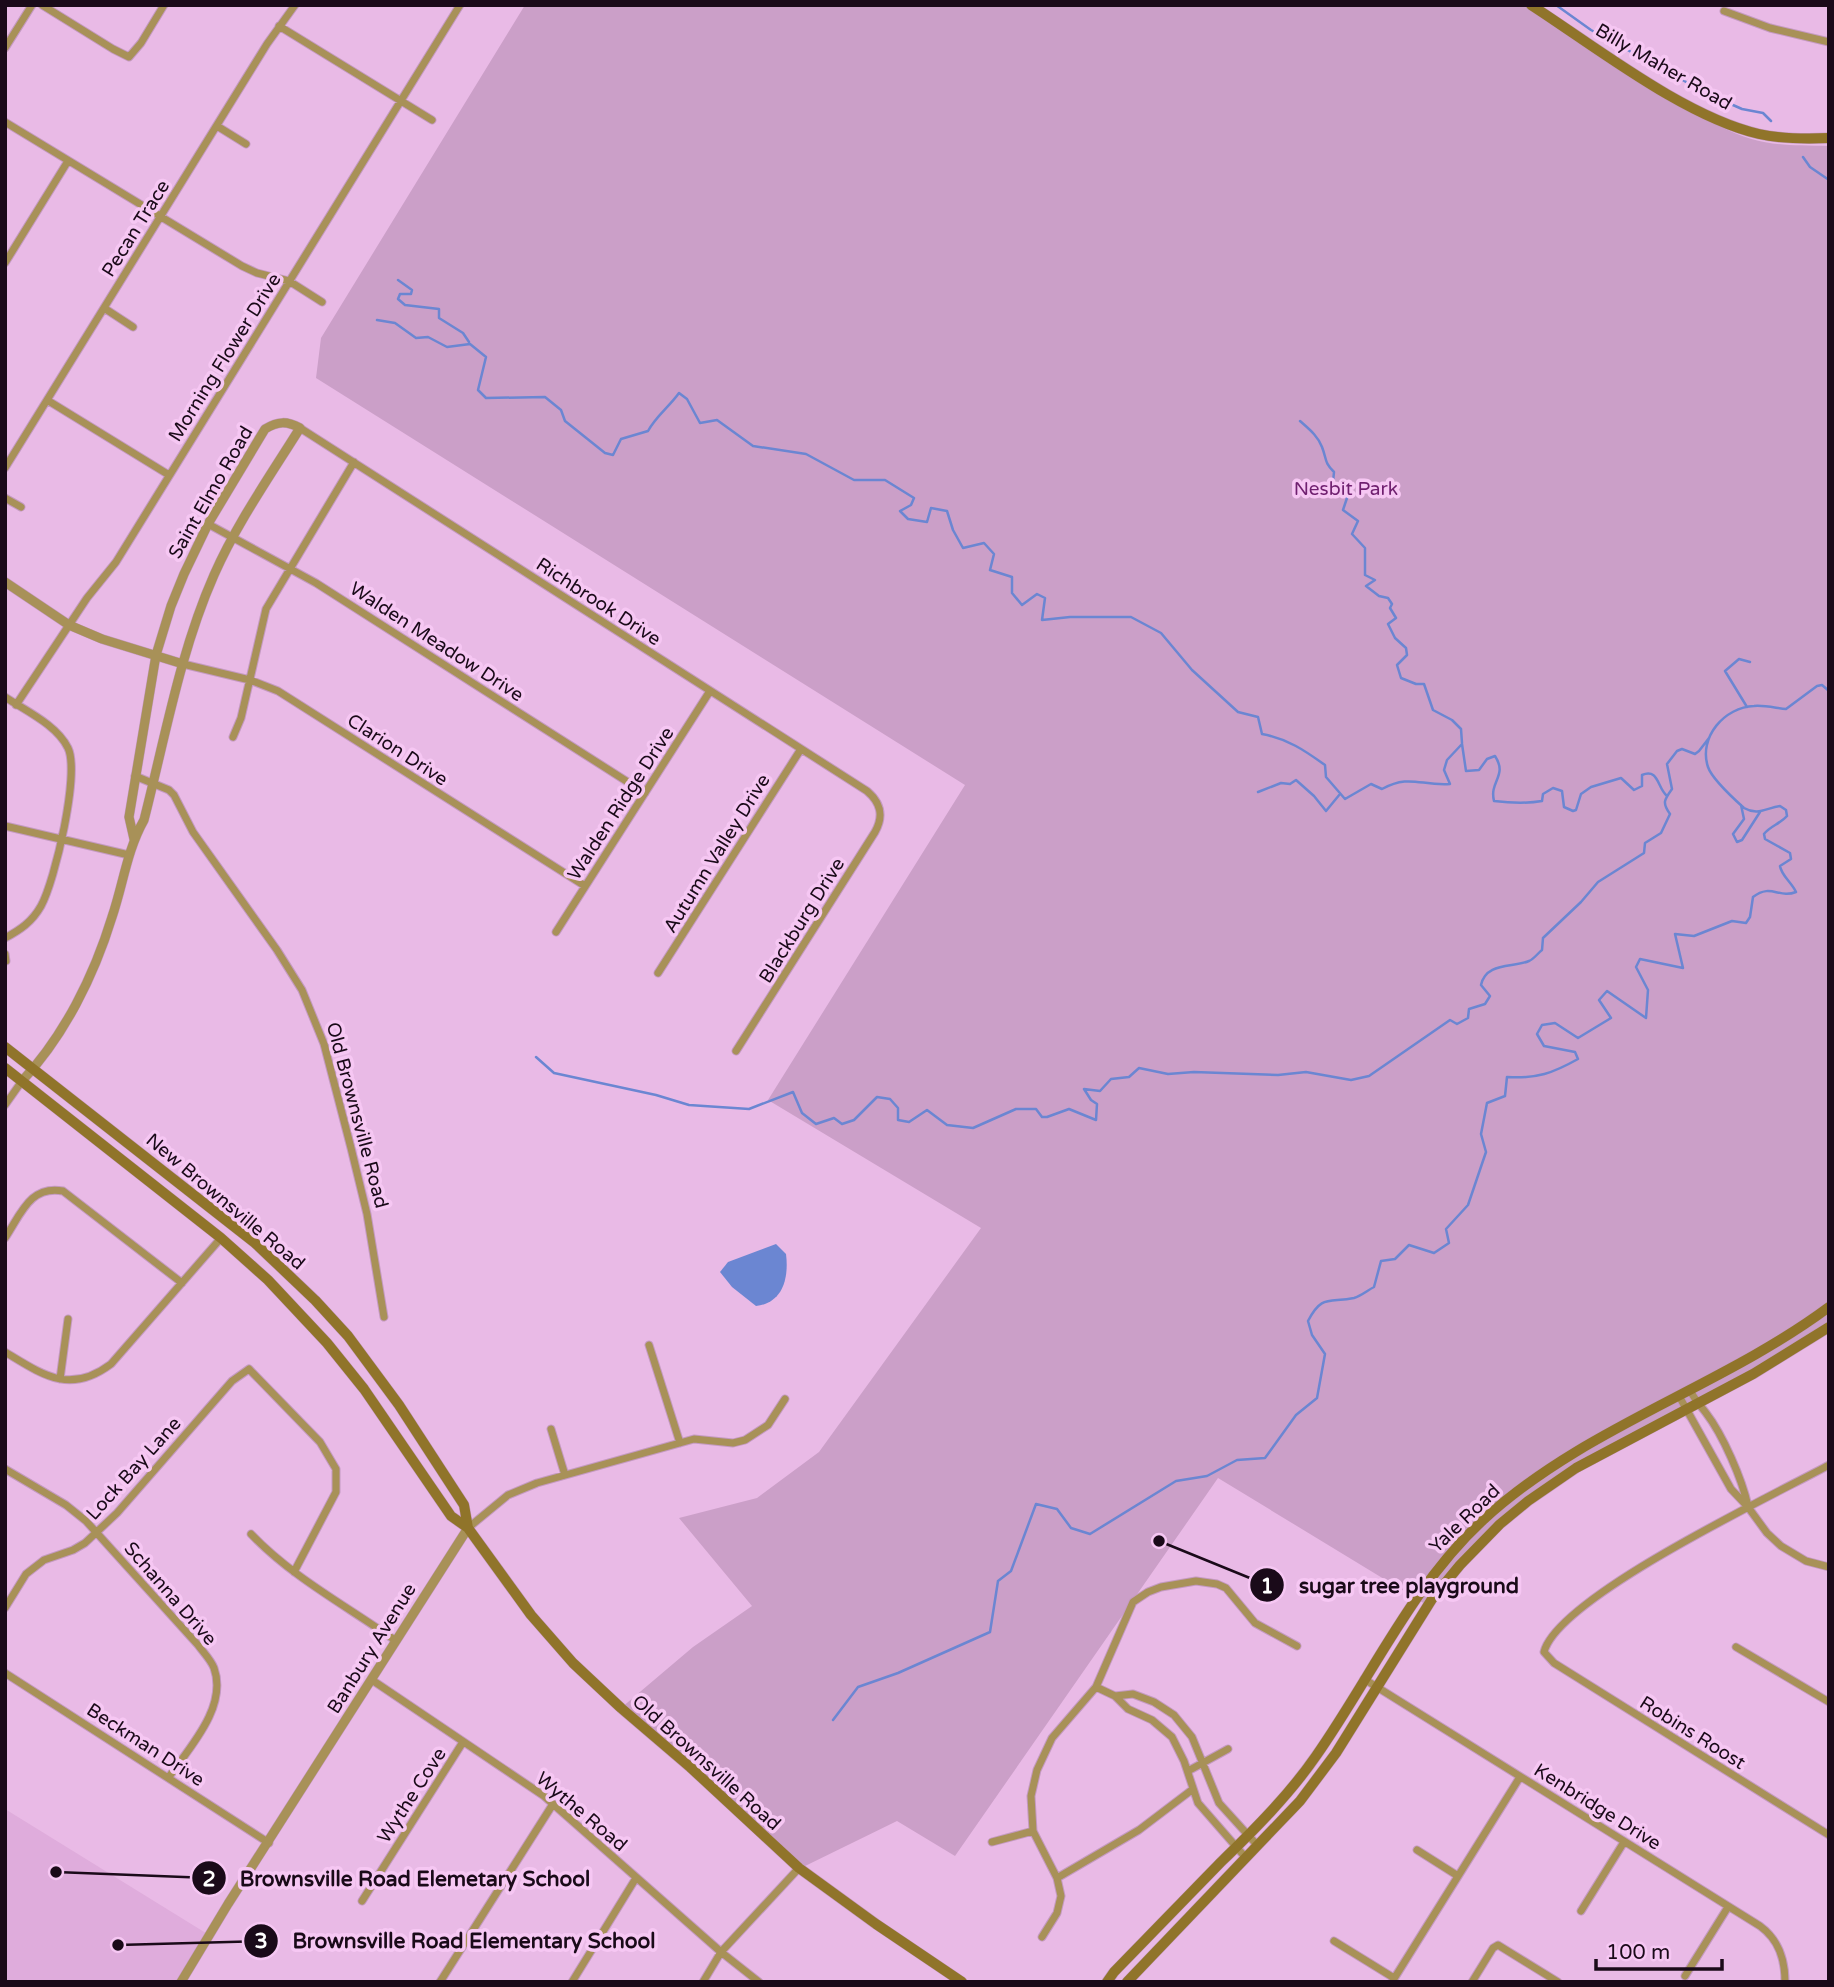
<svg xmlns="http://www.w3.org/2000/svg" width="1834" height="1987" viewBox="0 0 1834 1987" font-family="'Varela Round',sans-serif">
<rect width="100%" height="100%" fill="#e9bae6"/>
<!-- built -->
<path fill="#dfacdc" d="M5 1809 209 1935 181 1982H5Z"/>
<!-- green -->
<path fill="#cb9fc8" d="M525 5H1536L1718 125C1760 147 1783 145 1829 146V1329L1563 1479 1512 1517 1465 1563 1430 1607 1218 1478 955 1856 897 1821 801 1868 621 1708 693 1647 752 1606 679 1518 757 1498 819 1452 981 1228 768 1100 965 785 316 378 321 338Z"/>
<!-- water -->
<path fill="#6b86d2" d="M776 1244 786 1254C789 1278 783 1303 756 1306L732 1287 720 1272 728 1262Z"/>
<g fill="none" stroke-linecap="round" stroke-linejoin="round">
<!-- stream -->
<path stroke="#6b86d2" stroke-width="2.5" d="M1556 5 1591 30 1708 94 1742 109 1763 113 1771 121
M1803 157 1810 167 1829 180
M398 280 412 290 411 294H400L398 299 405 305 439 309V318L463 333 469 342
M377 320 395 323 416 338 428 337 447 347 470 344 486 357 478 390 486 398 545 397 561 410 565 421 605 453 613 455 621 439 648 431C656 416 669 407 679 393L687 399 700 423 717 420 753 446 806 454 854 480H885L914 498 911 505 900 511 908 519 927 522 931 508 947 511 953 530 963 548 984 543 994 554 990 570 1012 577V593L1022 605 1037 594 1045 598 1042 620 1070 617H1131L1161 633 1192 670 1238 712 1258 717 1262 734C1288 739 1304 750 1325 765L1326 777 1345 799 1371 784 1382 789C1410 774 1420 786 1450 784L1444 770 1447 760 1462 744 1466 771 1479 770 1487 759 1495 756C1508 776 1489 781 1494 801 1511 803 1525 804 1542 801L1543 794 1553 788 1562 791 1564 807 1573 811 1576 810 1581 794 1591 787 1621 778 1634 790 1642 786V775C1659 768 1657 788 1667 796
M1300 421C1309 429 1318 436 1322 447 1327 460 1324 462 1334 472L1333 482 1347 498 1343 510 1358 521 1352 534 1365 548V575L1375 580 1366 586 1379 596 1388 598 1392 604 1390 608 1396 618 1388 624 1395 638 1406 648 1407 655 1397 665 1401 678 1416 684H1424L1433 710 1452 720 1461 729 1462 743
M1747 707 1725 671 1739 659 1750 662
M1258 792 1281 783 1290 784 1296 780 1314 796 1326 811 1340 794
M1741 805 1744 819 1733 834 1737 842 1742 840 1760 812
M536 1057 554 1073 656 1095 689 1105 749 1109 793 1092 802 1113 816 1124 834 1118 842 1124 854 1120 877 1097 890 1099 898 1108V1120L909 1122 927 1110 947 1125 973 1128 1016 1109H1036L1042 1117H1047L1069 1109 1096 1120 1097 1104 1091 1100 1084 1089 1100 1091 1111 1079 1129 1077 1139 1068 1168 1074 1194 1072 1278 1075 1306 1072 1351 1080 1369 1076 1450 1020 1457 1024 1468 1018 1469 1009 1485 1004 1490 996 1481 985C1486 962 1512 968 1529 961 1534 959 1538 953 1542 950L1543 938 1581 902 1598 882 1644 853 1645 843 1661 833 1670 814C1662 803 1664 800 1672 789L1667 764 1677 751 1682 749 1695 754 1699 751 1709 738
M833 1720 858 1687 898 1673 990 1632 998 1581 1011 1571 1036 1504 1057 1509 1071 1528 1090 1534 1176 1481 1207 1476 1237 1460 1265 1458 1296 1415 1317 1398 1325 1354 1312 1335 1308 1321C1322 1294 1329 1303 1354 1298 1361 1296 1368 1290 1374 1287L1381 1261 1395 1259 1409 1245 1434 1253 1449 1243 1446 1229 1468 1205 1486 1152 1481 1134 1487 1103 1505 1096 1507 1077C1537 1079 1553 1073 1578 1059L1575 1052 1544 1046 1537 1034 1542 1025 1555 1023 1578 1038 1611 1018 1599 1000 1607 991 1646 1018 1648 990 1636 967 1640 959 1683 968 1675 934 1694 936 1732 921 1746 923 1750 917 1753 897C1771 883 1779 899 1796 892 1792 883 1781 875 1780 866L1791 859 1790 853 1765 839 1764 834C1770 826 1780 824 1787 816L1786 810 1780 806C1766 808 1758 816 1744 808 1734 799 1712 779 1708 767 1698 737 1725 707 1754 706 1764 705 1776 708 1786 709L1817 686 1822 685 1829 691"/>
<!-- minor casing -->
<g stroke="#c49ac1" stroke-width="9">
<path id="minor" d="M42 5 113 49 129 57 141 43 164 5
M1724 11 1770 28 1829 42
M279 26 432 120
M5 48 32 5
M5 122 242 266 257 273 289 281 322 302
M217 126 246 144
M5 263 68 161
M104 308 133 327
M47 400 169 475
M300 428 867 791C881 803 884 816 875 832L736 1051
M5 468 267 44 295 5
M5 498 21 507
M208 524 316 583 645 793
M183 664 250 680 278 691 585 886
M5 697C26 711 57 725 68 748 80 773 55 881 41 906 32 922 20 930 5 938
M16 705 87 598 116 562 460 5
M233 737 241 718 266 609 354 462
M135 776 169 790 174 795 193 832 277 950 302 990 324 1044 351 1148 367 1214 384 1317
M5 826 129 855
M556 932 710 691
M5 954 6 961
M658 973 801 749
M5 1105 22 1081
M5 1238C21 1214 30 1185 63 1191L182 1283
M649 1345 680 1443
M5 1352C43 1375 70 1395 111 1364L221 1238
M60 1379 68 1319
M1690 1390C1694 1399 1700 1405 1706 1413 1723 1435 1742 1479 1748 1506
M1679 1396 1731 1489 1748 1507 1767 1533 1781 1546 1806 1561 1829 1567
M551 1429 565 1475
M1829 1465C1774 1495 1558 1597 1544 1652L1554 1663 1829 1835
M5 1469 66 1505 86 1521 198 1645C203 1652 211 1660 214 1668 228 1707 189 1748 169 1777
M468 1528 508 1495 537 1483 694 1439 733 1443 745 1440 768 1425 785 1399
M251 1534C293 1578 347 1606 396 1641
M5 1608 26 1574 44 1560 73 1550 85 1543 117 1513 232 1381 249 1369 320 1442 336 1469V1492L294 1572
M1736 1647 1829 1702
M5 1673 269 1843
M1364 1679 1760 1926C1779 1940 1785 1959 1785 1982
M372 1680 544 1796 721 1952 759 1982
M1096 1687 1115 1696 1128 1709 1152 1720 1172 1737 1184 1761 1198 1803 1246 1858
M1115 1696 1133 1694 1154 1702 1174 1715 1192 1737 1219 1803 1258 1846
M1188 1771 1228 1749
M992 1842 1033 1831
M1417 1850 1458 1876
M1057 1878 1139 1830 1193 1789
M362 1901 463 1742
M1581 1911 1624 1842
M1042 1937 1057 1913 1061 1896 1057 1878 1033 1831 1031 1796 1037 1770 1052 1738 1096 1687 1133 1602 1148 1592 1161 1587 1196 1581 1217 1584 1226 1588 1255 1623 1297 1646
M1334 1941 1394 1978
M1685 1976 1728 1907
M440 1982 553 1804
M572 1982 636 1878
M703 1982 721 1952 799 1868
M1392 1982 1520 1777
M1472 1982 1493 1948 1498 1945 1558 1982"/>
</g>
<!-- tertiary casing -->
<g stroke="#c49ac1" stroke-width="10">
<path id="tertiary" d="M5 582 69 625 102 639 183 664
M22 1081C64 1036 94 976 112 917 123 885 127 850 144 820 165 738 180 652 214 575 237 523 270 476 300 428 287 421 278 421 265 429L208 524 184 574 171 606 156 655 129 817 134 839
M181 1982 228 1904 468 1528"/>
</g>
<!-- secondary casing -->
<g stroke="#c49ac1" stroke-width="11">
<path id="secondary" d="M1531 5C1596 47 1685 117 1759 134 1782 139 1806 139 1829 138
M5 1047 255 1243 315 1300 348 1336 399 1405 464 1505 468 1528
M5 1068 221 1238 268 1280 327 1343 364 1389 451 1516 468 1528 531 1615 573 1663 621 1708 690 1767 799 1868 876 1924 962 1982
M1107 1982 1114 1972C1150 1935 1185 1899 1221 1862 1255 1829 1289 1795 1316 1756 1372 1676 1411 1587 1483 1520 1584 1427 1720 1388 1829 1307
M1127 1982 1300 1801 1336 1753 1432 1599 1460 1565 1500 1524 1528 1501 1576 1468 1753 1374 1829 1327"/>
</g>
<!-- minor -->
<use href="#minor" stroke="#a89158" stroke-width="7"/>
<!-- tertiary -->
<use href="#tertiary" stroke="#a89158" stroke-width="9"/>
<!-- secondary -->
<use href="#secondary" stroke="#90742a" stroke-width="10"/>
</g>
<g text-anchor="middle" stroke-width="7" stroke-linejoin="round" paint-order="stroke">
<!-- street labels -->
<g font-size="19" fill="#1a0a19" stroke="#f6c7f3">
<text transform="translate(1664 66) rotate(30)" y="7">Billy Maher Road</text>
<text transform="translate(135 228) rotate(-58)" y="7">Pecan Trace</text>
<text transform="translate(224 357) rotate(-58)" y="7">Morning Flower Drive</text>
<text transform="translate(210 492) rotate(-60)" y="7">Saint Elmo Road</text>
<text transform="translate(599 601) rotate(33)" y="7">Richbrook Drive</text>
<text transform="translate(437 641) rotate(33)" y="7">Walden Meadow Drive</text>
<text transform="translate(398 749) rotate(33)" y="7">Clarion Drive</text>
<text transform="translate(620 803) rotate(-57)" y="7">Walden Ridge Drive</text>
<text transform="translate(716 853) rotate(-58)" y="7">Autumn Valley Drive</text>
<text transform="translate(801 920) rotate(-58)" y="7">Blackburg Drive</text>
<text transform="translate(358 1115) rotate(75)" y="7">Old Brownsville Road</text>
<text transform="translate(226 1201) rotate(40)" y="7">New Brownsville Road</text>
<text transform="translate(133 1468) rotate(-48)" y="7">Lock Bay Lane</text>
<text transform="translate(1464 1518) rotate(-44)" y="7">Yale Road</text>
<text transform="translate(171 1593) rotate(49)" y="7">Schanna Drive</text>
<text transform="translate(371 1648) rotate(-58)" y="7">Banbury Avenue</text>
<text transform="translate(1693 1732) rotate(32)" y="7">Robins Roost</text>
<text transform="translate(146 1744) rotate(33)" y="7">Beckman Drive</text>
<text transform="translate(707 1762) rotate(42)" y="7">Old Brownsville Road</text>
<text transform="translate(411 1795) rotate(-57)" y="7">Wythe Cove</text>
<text transform="translate(1598 1806) rotate(32)" y="7">Kenbridge Drive</text>
<text transform="translate(582 1811) rotate(40)" y="7">Wythe Road</text>
</g>
<!-- park labels -->
<g font-size="19" fill="#6f1f6f" stroke="#f6c7f3">
<text x="1346" y="495">Nesbit Park</text>
</g>
</g>
<!-- callouts -->
<path fill="none" stroke="#1a0a19" stroke-width="2.5" d="M1159 1541L1267 1585M56 1872L209 1878M118 1945L261 1941"/>
<g fill="#1a0a19" stroke="#f6c7f3" stroke-width="2.5">
<circle cx="1159" cy="1541" r="7"/>
<circle cx="56" cy="1872" r="7"/>
<circle cx="118" cy="1945" r="7"/>
<circle cx="1267" cy="1585" r="18"/>
<circle cx="209" cy="1878" r="18"/>
<circle cx="261" cy="1941" r="18"/>
</g>
<g font-size="21" text-anchor="middle" font-weight="bold" fill="#fff">
<text x="1267" y="1593">1</text>
<text x="209" y="1886">2</text>
<text x="261" y="1948">3</text>
</g>
<g font-size="21" text-anchor="middle" font-weight="bold" fill="#1a0a19" stroke="#f6c7f3" stroke-width="7" stroke-linejoin="round" paint-order="stroke">
<text x="1409" y="1593">sugar tree playground</text>
<text x="415" y="1886">Brownsville Road Elemetary School</text>
<text x="474" y="1948">Brownsville Road Elementary School</text>
</g>
<!-- border -->
<rect width="1834" height="1987" fill="none" stroke="#1a0a19" stroke-width="14"/>
<!-- scale -->
<path d="M1596 1959v10h126v-10" fill="none" stroke="#1a0a19" stroke-width="3.5"/>
<text x="1606" y="1959" font-size="21" fill="#1a0a19" stroke="#f6c7f3" stroke-width="5" paint-order="stroke">100 m</text>
</svg>
